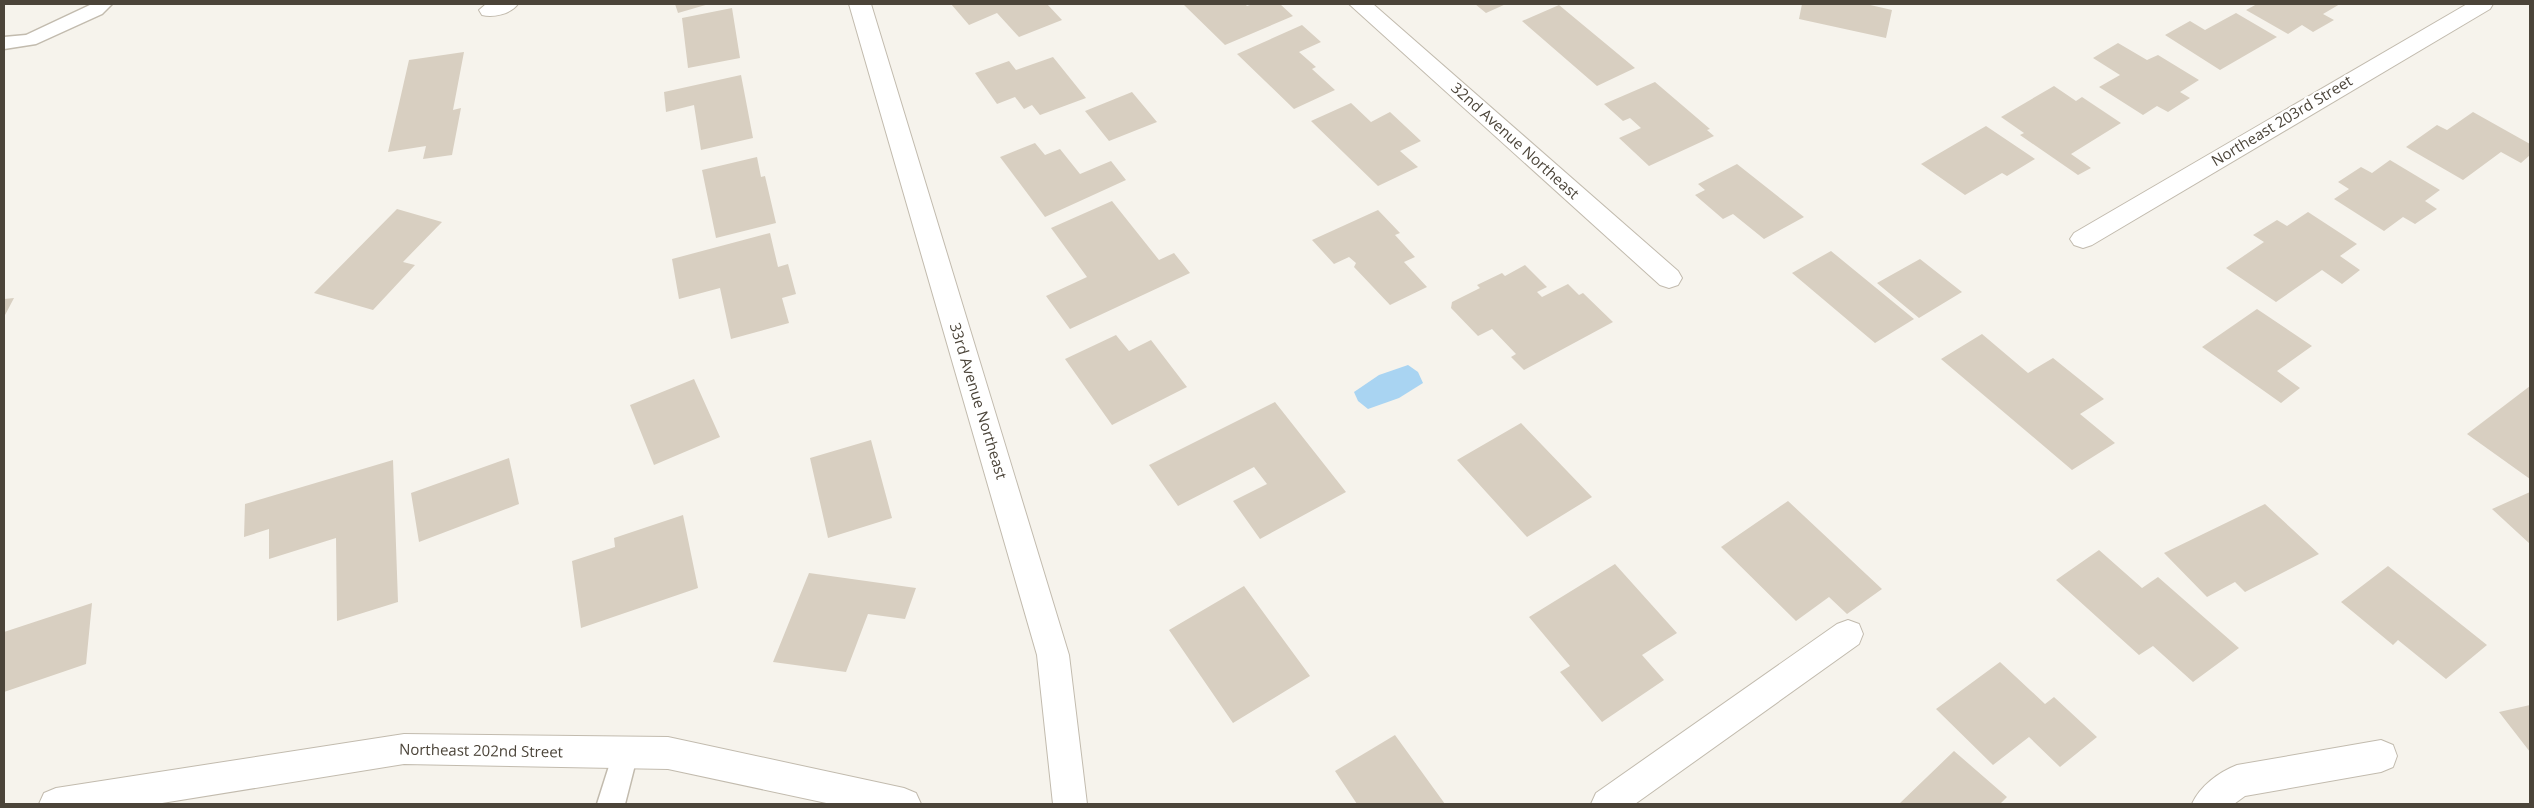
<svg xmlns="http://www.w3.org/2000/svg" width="2534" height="808" viewBox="0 0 2534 808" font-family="'Open Sans',sans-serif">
<rect width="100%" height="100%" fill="#f6f3ec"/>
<!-- water -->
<path fill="#a9d4f2" d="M1408 365 1418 372 1423 383 1399 398 1368 409 1358 401 1354 392 1379 375Z"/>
<!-- building -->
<path fill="#d8cfc1" d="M675 4H709L678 13Z
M951 4H1047L1062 20 1019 37 997 13 969 25Z
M1183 4H1245L1247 6 1253 4H1280L1293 16 1225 45Z
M1475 4H1506L1486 13Z
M1802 4H1866L1892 10 1886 38 1799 19Z
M2257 4H2340L2323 14 2334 20 2313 32 2302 25 2288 34 2246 10Z
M1559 5 1635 68 1597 86 1522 21Z
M732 8 740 58 688 68 682 18Z
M2236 13 2277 37 2220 70 2165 35 2190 21 2205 30Z
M1302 25 1321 42 1299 52 1316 67 1312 69 1335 90 1294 109 1237 54Z
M2118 43 2147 60 2158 55 2199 80 2180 92 2190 98 2168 112 2157 106 2143 115 2099 87 2120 75 2093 58Z
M464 52 453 110 461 108 452 155 423 159 426 146 388 152 409 60Z
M1053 57 1086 98 1040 115 1032 105 1024 109 1015 97 997 104 975 73 1009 61 1016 70Z
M741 75 753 138 701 150 694 105 666 112 664 92Z
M1655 82 1710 129 1707 130 1714 136 1649 166 1619 138 1641 128 1630 118 1623 121 1604 104Z
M2054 86 2076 101 2082 97 2121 123 2071 154 2091 168 2078 175 2020 135 2024 133 2001 117Z
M1132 92 1157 122 1109 141 1085 111Z
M1351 103 1371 122 1390 112 1421 141 1400 151 1418 167 1378 186 1311 121Z
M2473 112 2530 144V155L2521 163 2501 152 2463 180 2406 147 2437 125 2447 130Z
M1986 126 2035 159 2007 176 2002 173 1965 195 1921 164Z
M1035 143 1045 155 1060 149 1080 174 1111 161 1126 180 1045 217 1000 157Z
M757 157 761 177 765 176 776 223 716 238 702 170Z
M2390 160 2440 190 2425 201 2437 209 2415 224 2403 217 2384 231 2334 199 2349 189 2338 182 2361 167 2372 173Z
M1737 164 1804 217 1764 239 1733 214 1723 219 1695 195 1705 190 1698 184Z
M1112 201 1159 260 1174 253 1190 273 1070 329 1046 296 1087 277 1051 228Z
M397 209 442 222 403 262 415 265 373 310 314 293Z
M1378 210 1400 233 1395 235 1415 257 1404 262 1427 287 1390 305 1354 267 1356 263 1349 257 1334 264 1312 240Z
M2308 212 2357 244 2340 256 2360 270 2342 284 2322 270 2276 302 2226 268 2264 242 2253 235 2277 220 2287 226Z
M770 233 778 267 788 264 796 294 782 298 789 323 731 339 720 288 679 299 672 259Z
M1831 251 1914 319 1875 343 1792 273Z
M1920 259 1962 292 1919 318 1877 283Z
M1525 265 1547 287 1537 292 1542 297 1568 284 1579 295 1583 293 1613 322 1524 370 1511 357 1516 354 1492 329 1478 336 1451 308 1452 302 1480 288 1477 285 1502 273 1505 276Z
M14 298 4 317V299Z
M2257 309 2312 346 2277 371 2300 388 2281 403 2202 347Z
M1982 334 2028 373 2053 358 2104 399 2080 414 2115 443 2072 470 1941 359Z
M1116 335 1129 351 1151 340 1187 387 1112 425 1065 359Z
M694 379 720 437 654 465 630 405Z
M2530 386V479L2467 434Z
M1275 402 1346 492 1260 539 1233 501 1267 484 1254 467 1178 506 1149 465Z
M1521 423 1592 497 1527 537 1457 460Z
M871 440 892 518 828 538 810 458Z
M509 458 519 504 419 542 411 493Z
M393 460 398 602 337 621 336 538 269 559V529L244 537 245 504Z
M2530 492V544L2492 509Z
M1788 501 1882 589 1847 614 1829 597 1796 621 1721 547Z
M2265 504 2319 554 2245 592 2235 582 2207 597 2164 553Z
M683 515 698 588 581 628 572 561 615 547 614 538Z
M2099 550 2142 588 2158 577 2239 648 2193 682 2153 646 2139 655 2056 580Z
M1615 564 1677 633 1642 655 1664 680 1602 722 1560 672 1570 666 1529 617Z
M2388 566 2487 645 2446 679 2398 640 2393 645 2341 602Z
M809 573 916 588 905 619 868 614 846 672 773 662Z
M1244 586 1310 676 1233 723 1169 630Z
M92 603 86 664 4 692V632Z
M2000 662 2045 704 2054 697 2097 737 2060 767 2029 737 1993 765 1936 709Z
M2530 705V752L2499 712Z
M1395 735 1445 804H1357L1335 771Z
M1954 751 2007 797 2000 804H1899Z"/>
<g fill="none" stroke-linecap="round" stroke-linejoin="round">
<!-- lane casing -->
<g stroke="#c2bbae" stroke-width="3">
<path id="lane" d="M92 4H112L102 14 36 44 4 49V37L26 35Z
M625 740 634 744 638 753 625 804H597L616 744Z"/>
</g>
<!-- street casing -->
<g stroke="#c2bbae" stroke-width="2">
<path id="street" d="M486 4H518C511 14 493 18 482 15L479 10Z
M849 4H871L1069 655 1087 804H1053L1037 655Z
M1349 4H1373L1678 271 1682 278 1678 285 1669 288 1660 285Z
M2467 4H2493L2490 9 2092 245 2083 248 2074 245 2070 239 2074 233Z
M1848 620 1859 624 1863 634 1859 644 1635 804H1591L1596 793 1837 624Z
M404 734 668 737 904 788 916 793 921 804H831L668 769 404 764 156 804H39L44 793 56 788Z
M2381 740 2393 745 2397 756 2393 767 2381 772 2245 796 2234 804H2192C2200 786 2219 772 2237 765Z"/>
</g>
<!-- lane -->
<use href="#lane" fill="#fff" fill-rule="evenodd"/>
<!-- street -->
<use href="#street" fill="#fff" fill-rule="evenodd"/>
</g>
<g text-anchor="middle" stroke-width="4.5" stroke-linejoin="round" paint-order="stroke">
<!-- street labels -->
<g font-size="15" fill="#4b4439" stroke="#fff">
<text transform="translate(2282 121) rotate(-31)" y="5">Northeast 203rd Street</text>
<text transform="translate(1515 141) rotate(42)" y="5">32nd Avenue Northeast</text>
<text transform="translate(978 401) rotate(73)" y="5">33rd Avenue Northeast</text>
<text transform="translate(481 751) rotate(1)" y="5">Northeast 202nd Street</text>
</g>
</g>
<!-- border -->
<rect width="2534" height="808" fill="none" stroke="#4b4439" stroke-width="10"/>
</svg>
